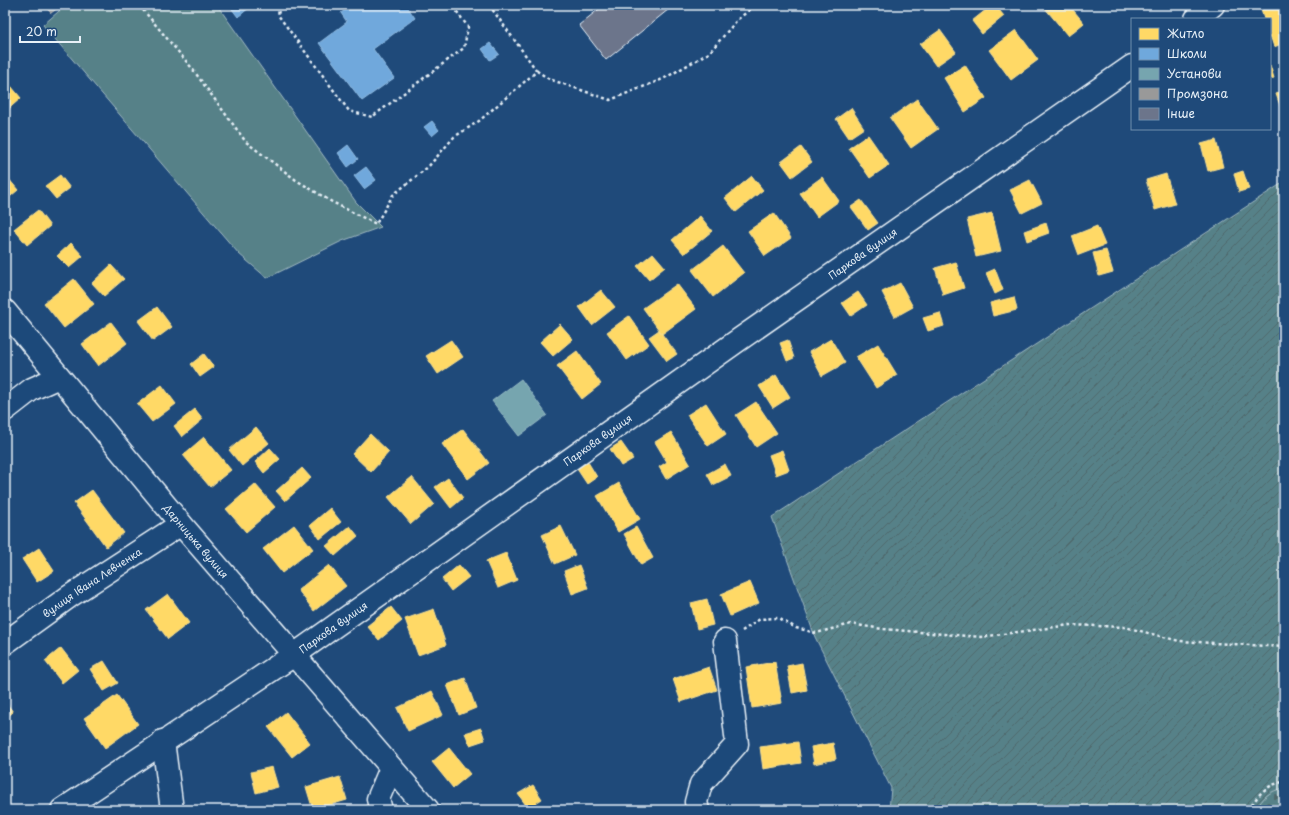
<svg xmlns="http://www.w3.org/2000/svg" width="1289" height="815" viewBox="0 0 1289 815" font-family="'Playpen Sans',sans-serif">
<defs>
<pattern id="cemetery-stones" width="16" height="16" patternUnits="userSpaceOnUse"><rect width="16" height="16" fill="#578188"/><path d="M2 7V4a2 2 0 0 1 4 0v3zM10 15v-3a2 2 0 0 1 4 0v3z" fill="#4f676c"/></pattern>
<pattern id="garden-furrows" width="10" height="10" patternUnits="userSpaceOnUse"><rect width="10" height="10" fill="#578188"/><path d="M-1 1l2-2M0 10L10 0M9 11l2-2" fill="none" stroke="#4f676c"/></pattern>
</defs>
<rect width="100%" height="100%" fill="#1f4a7a"/>
<filter id="ink" filterUnits="userSpaceOnUse"><feTurbulence type="fractalNoise" baseFrequency=".025" numOctaves="2"/><feDisplacementMap in="SourceGraphic" scale="8" xChannelSelector="R" yChannelSelector="G"/><feConvolveMatrix kernelMatrix="1 2 1 2 8 2 1 2 1" color-interpolation-filters="sRGB"/></filter>
<g filter="url(#ink)">
<!-- green -->
<path fill="#578188" stroke="#a0b9c0" d="M66 5H217L356 202 381 227 342 241 267 278 239 254 43 25Z"/>
<!-- cemetery -->
<path fill="url(#cemetery-stones)" stroke="#a0b9c0" d="M1284 788V810H1256C1263 797 1269 791 1284 788Z"/>
<!-- garden -->
<path fill="url(#garden-furrows)" stroke="#a0b9c0" d="M1284 182V788C1269 791 1263 797 1256 810H889L891 788 815 637 772 517Z"/>
<!-- homes -->
<path fill="#ffd966" stroke="#f8e092" d="M992 5H995L1004 16 982 34 972 21Z
M1046 5H1069L1084 23 1068 36 1044 7Z
M1275 5H1284V43L1274 47 1270 35V19H1264L1261 10Z
M940 30 956 52 936 66 920 44Z
M1016 30 1038 60 1011 80 989 50Z
M965 65 986 98 965 112 944 78Z
M1270 65 1274 78 1270 79Z
M11 86 21 98 5 112V91Z
M1284 91V110L1282 111 1276 94Z
M917 99 938 129 911 148 890 118Z
M851 108 864 128 849 138 836 119Z
M868 135 889 165 870 178 849 148Z
M1216 140 1223 167 1208 171 1201 144Z
M801 147 812 162 792 177 781 162Z
M1243 171 1249 189 1239 192 1234 174Z
M1166 174 1175 204 1155 210 1146 180Z
M60 175 70 188 56 199 45 186Z
M752 176 763 190 736 212 725 198Z
M822 177 839 201 817 217 800 193Z
M8 178 18 190 5 201V180Z
M1030 180 1042 203 1022 213 1010 190Z
M861 200 878 223 868 230 851 207Z
M38 210 50 226 27 245 14 229Z
M774 213 791 238 765 256 748 231Z
M992 213 1001 251 976 257 967 219Z
M700 216 712 231 684 254 672 240Z
M1046 223 1049 233 1027 241 1024 231Z
M1097 226 1105 245 1079 255 1072 236Z
M71 243 83 256 69 268 57 256Z
M723 246 744 273 713 297 692 270Z
M1106 250 1113 272 1099 276 1093 253Z
M653 253 665 267 649 280 637 266Z
M956 262 964 288 943 295 935 268Z
M111 265 124 279 104 296 92 283Z
M995 269 1003 290 995 294 986 273Z
M74 279 94 304 64 328 44 303Z
M900 283 913 307 895 317 882 292Z
M677 284 696 309 662 334 643 308Z
M601 290 615 307 592 325 579 307Z
M858 292 867 305 851 316 842 303Z
M1014 297 1017 310 993 316 990 303Z
M157 307 172 327 153 341 138 321Z
M940 313 944 326 928 331 923 318Z
M629 316 649 344 627 360 607 332Z
M111 322 127 343 98 366 82 344Z
M560 324 573 339 553 356 540 342Z
M659 330 677 354 667 361 649 337Z
M831 339 845 363 822 376 809 352Z
M451 340 463 357 438 374 426 356Z
M788 340 794 358 787 361 780 343Z
M878 344 897 375 876 388 856 357Z
M577 351 601 384 582 399 557 366Z
M204 354 214 367 200 377 191 364Z
M776 375 790 397 773 408 759 386Z
M162 385 176 404 152 422 137 404Z
M756 402 777 433 756 447 736 415Z
M706 403 726 434 708 446 687 415Z
M195 409 203 419 182 437 174 426Z
M256 427 269 443 242 466 229 450Z
M463 429 489 463 468 479 442 444Z
M671 432 690 464 666 479 659 467 667 462 655 442Z
M370 434 389 452 371 472 352 454Z
M204 437 231 470 210 487 183 455Z
M621 442 633 459 621 466 610 449Z
M270 448 280 459 264 473 255 462Z
M782 450 789 470 776 475 769 455Z
M588 462 597 477 587 484 577 469Z
M725 464 731 476 713 485 707 474Z
M302 468 311 478 285 501 276 491Z
M412 477 434 504 411 524 388 497Z
M448 478 463 498 451 508 435 487Z
M619 483 640 519 618 532 597 496Z
M255 484 275 507 246 532 226 509Z
M92 490 124 533 106 547 74 503Z
M330 508 341 522 320 539 310 525Z
M294 525 313 549 282 573 263 549Z
M350 526 358 536 335 556 326 546Z
M561 526 575 555 555 564 542 535Z
M636 527 653 558 641 565 624 534Z
M39 548 54 571 37 582 22 559Z
M506 553 517 580 498 588 486 561Z
M329 565 346 586 314 611 298 590Z
M459 565 469 577 451 591 442 579Z
M579 565 588 588 572 594 564 571Z
M750 582 759 603 730 616 721 594Z
M168 594 189 623 168 639 146 610Z
M707 599 713 625 697 629 691 603Z
M391 607 402 621 379 640 367 626Z
M434 609 446 645 418 655 405 619Z
M61 648 78 670 62 683 45 661Z
M104 661 118 683 104 691 90 669Z
M775 662 782 703 752 708 746 667Z
M802 663 807 690 792 693 787 666Z
M709 667 717 690 681 702 673 679Z
M465 678 476 708 459 715 447 685Z
M432 691 443 715 408 731 397 708Z
M117 695 138 724 105 748 84 718Z
M5 701 13 712 5 719Z
M286 712 310 743 292 757 268 727Z
M481 728 485 740 470 745 465 733Z
M798 742 801 763 763 769 760 747Z
M833 743 836 759 814 764 811 747Z
M449 748 470 774 453 788 432 762Z
M272 767 278 787 256 793 251 772Z
M340 777 347 800 313 810 306 787Z
M533 785 542 799 528 808 518 794Z"/>
<!-- schools -->
<path fill="#6fa8dc" stroke="#93bee4" d="M229 5H248L250 7 238 17Z
M348 5H406L415 18 373 49 394 78 362 101 319 43 347 22 341 13 349 7Z
M490 43 499 54 490 60 482 49Z
M432 121 439 130 432 136 424 127Z
M348 145 358 159 348 167 338 153Z
M366 167 376 180 364 189 354 176Z"/>
<!-- public -->
<path fill="#76a5af" stroke="#98bcc5" d="M521 379 547 415 519 436 492 401Z"/>
<!-- industry -->
<path fill="#999" stroke="#b1b3b6" d="M44 5H62L51 13Z"/>
<!-- building -->
<path fill="#6c758b" stroke="#e8f1f8" d="M604 5H674L606 60 579 25Z"/>
<g fill="none" stroke-linecap="round" stroke-linejoin="round">
<!-- minor casing -->
<g stroke="#e8f1f8" stroke-width="25">
<g id="minor">
<path d="M1196 19 1213 5"/>
<path id="s1" d="M5 311 181 524 428 810"/>
<path d="M5 410 32 389 59 377"/>
<path id="s2" d="M5 643 70 596 181 524"/>
<path d="M163 741 172 810"/>
<path id="s3" d="M62 810 294 655 740 339 1132 66"/>
<path d="M381 810 378 799 391 768"/>
<path d="M698 810 696 802 701 784 737 744 725 641"/>
</g>
</g>
<!-- path -->
<path stroke="#e8f1f8" stroke-width="2.5" stroke-dasharray="3 3" stroke-linecap="butt" d="M139 5 191 67 246 142 296 180 332 202 376 224 393 195 428 167 454 137 479 121 537 71 549 79 610 100 663 79 709 53 738 19 756 5
M280 5 278 15 349 111 372 117 464 48 468 27 452 5
M489 5 537 71
M742 631 760 619 778 618 796 628 816 633 851 624 882 629 981 637 1070 625 1125 627 1179 641 1284 647
M1249 810C1257 795 1267 784 1284 782"/>
<!-- minor -->
<use href="#minor" stroke="#1f4a7a" stroke-width="22"/>
</g>
</g>
<g text-anchor="middle" stroke-width="4" stroke-linejoin="round" paint-order="stroke">
<!-- street labels -->
<g font-size="10" fill="#e8f1f8" stroke="#1f4a7a">
<text dy="4" stroke="none"><textPath href="#s3" startOffset="975">Паркова вулиця</textPath></text>
<text dy="4" stroke="none"><textPath href="#s3" startOffset="651">Паркова вулиця</textPath></text>
<text dy="4" stroke="none"><textPath href="#s1" startOffset="299">Дарницька вулиця</textPath></text>
<text dy="4" stroke="none"><textPath href="#s2" startOffset="106">вулиця Івана Левченка</textPath></text>
<text dy="4" stroke="none"><textPath href="#s3" startOffset="327">Паркова вулиця</textPath></text>
</g>
</g>
<!-- margin -->
<rect width="1289" height="815" fill="none" stroke="#1f4a7a" stroke-width="20"/>
<rect x="10" y="10" width="1269" height="795" fill="none" stroke="#e8f1f8" stroke-width="1.5" filter="url(#ink)"/>
<!-- legend -->
<rect x="1131" y="18" width="140" height="112" fill="#1f4a7a" stroke="#6f8dac"/>
<rect x="1139" y="28" width="20" height="12" fill="#ffd966" stroke="#6f8dac"/>
<text x="1167" y="38" font-size="12" fill="#e8f1f8">Житло</text>
<rect x="1139" y="48" width="20" height="12" fill="#6fa8dc" stroke="#6f8dac"/>
<text x="1167" y="58" font-size="12" fill="#e8f1f8">Школи</text>
<rect x="1139" y="68" width="20" height="12" fill="#76a5af" stroke="#6f8dac"/>
<text x="1167" y="78" font-size="12" fill="#e8f1f8">Установи</text>
<rect x="1139" y="88" width="20" height="12" fill="#999999" stroke="#6f8dac"/>
<text x="1167" y="98" font-size="12" fill="#e8f1f8">Промзона</text>
<rect x="1139" y="108" width="20" height="12" fill="#6c758b" stroke="#6f8dac"/>
<text x="1167" y="118" font-size="12" fill="#e8f1f8">Інше</text>
<!-- scale -->
<path d="M20 36v6h60v-6" fill="none" stroke="#e8f1f8" stroke-width="2"/>
<text x="26" y="36" font-size="12" fill="#e8f1f8" stroke="#1f4a7a" stroke-width="3" paint-order="stroke">20 m</text>
</svg>
